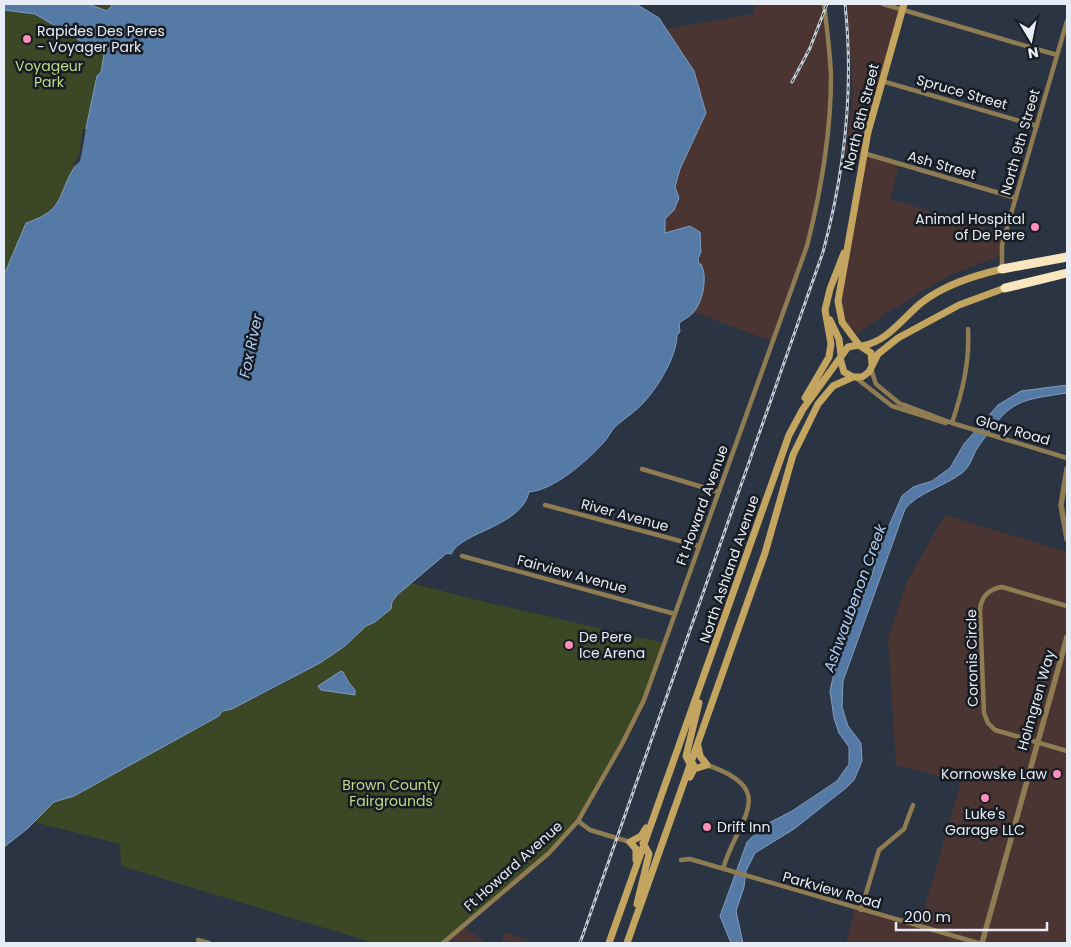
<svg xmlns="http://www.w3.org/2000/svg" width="1071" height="947" viewBox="0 0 1071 947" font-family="Poppins,sans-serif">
<rect width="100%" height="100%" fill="#2a3442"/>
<!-- industrial -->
<path fill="#4a3532" d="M754 4H824L830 52V102L820 187 807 246 773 342 694 312 701 300 706 279 699 265 698 258 701 252 680 229 665 233V218L674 210 675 187 680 169 706 113 694 71 666 29 753 14Z
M847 4H883L902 9 863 153 899 164 890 199 1005 234 1002 255 948 276 888 312 852 337 842 322 840 289 861 162 845 155 853 94Z
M945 515 1067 552V943H846L855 908 919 926 961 782 896 765 888 638 907 581Z
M462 926 487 943H443Z
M505 932 535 943H501Z"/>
<!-- green -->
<path fill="#3c4825" d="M88 4H113L108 11Z
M4 10 35 14 104 55 101 72 97 76 79 161C55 192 70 209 26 223L4 275Z
M411 583 489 603 665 643 644 700 578 821 558 844 443 943H374L121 866 120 844 34 822 54 802 74 796 219 716 222 711 232 709 261 695 290 680 301 672 320 663 345 646 366 626 375 622 391 609 392 602 397 595Z"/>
<!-- water -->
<path fill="#567aa6" stroke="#829cbe" d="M4 4H88L107 11 113 4H636L659 18 694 71 706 113 680 169 675 187 679 198 674 210 665 219V233L690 226 700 232 701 252 698 259 699 264H701C708 277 703 303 692 314 689 317 683 320 679 323L680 332 677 335C677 356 658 387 644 402 636 412 624 418 615 427 611 431 608 438 604 442 587 461 554 490 529 492 521 527 462 531 451 554L447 553 397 595 392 602 391 609 375 622 366 626 345 646 320 663 232 709 222 711 219 716 74 796 54 802 27 829 4 847V275L26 223C69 209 55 192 79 161L97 76 101 72 104 55 35 14 4 10Z
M1067 385V393C1013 401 1011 401 978 447 972 456 971 466 962 473 945 486 917 493 905 509L843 681 842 707 848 726 861 743 862 761 854 780 846 788 794 829 755 853 746 871 744 887 736 911 743 943H731L720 916 747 842 765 825 792 811 837 781 849 764V747L839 733 834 718 830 691 832 682 840 648 871 578 880 546 902 496 913 487 932 481 950 468 964 444 998 405 1021 391Z
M341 671 343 672 349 683 355 690V695L321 690 318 686Z"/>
<!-- pier -->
<path fill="#2a3442" d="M83 129H86L82 152 80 161 75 166 73 164 79 156Z"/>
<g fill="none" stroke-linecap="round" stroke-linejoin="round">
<!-- minor -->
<path stroke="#907c53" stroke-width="4.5" d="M883 4 1057 55
M882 81 1037 126
M863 153 1016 198
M1002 269V245L1067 21
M871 369 876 384 899 403 952 423 1067 458
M856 378 892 406 946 423
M952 423C962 393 970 362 968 329
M642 469 719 492
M545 505 699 546
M462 556 675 614
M1067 606 1002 587C989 589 981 597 980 610L984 713 988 723 995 730 1067 751
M707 765C781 790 737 819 723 869
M578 821 590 830 630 842
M681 860 690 859 978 943
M861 910 879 850 904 829 913 805
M198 940 209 943
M443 943 549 853 578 821 622 744 644 700 807 246C821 191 831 133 831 76 830 52 827 28 824 4"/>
<!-- tertiary -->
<path stroke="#907c53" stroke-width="5.5" d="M1067 469 1061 505 1067 539
M982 943 1067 637"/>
<!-- secondary -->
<path stroke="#c4a560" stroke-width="7" d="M830 320 839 339 841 355
M859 345 842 322 838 301 868 132 904 4
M862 346C888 341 902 319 921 303 944 285 973 276 1002 269
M872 364 871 353 859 345 848 347 840 358 844 372 853 377H862L869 372 878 354 898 338 959 305 1005 288
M805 398 829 357 831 344 825 310 830 289 844 253
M693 764 689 762 686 756 699 703
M690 777 694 769 707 765 700 756 698 746
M636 860V849L630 842 641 836 646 828
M637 904 649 854 643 843
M609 943 789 435 803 409 840 358
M627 943 765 553 793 455 818 404 833 386 853 377"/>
<!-- motorway -->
<path stroke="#f9e5be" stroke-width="9" d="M1002 269 1067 257
M1005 288 1067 273"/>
<!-- rail casing -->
<g stroke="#c5ccd6" stroke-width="3">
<path id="rail" d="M792 82 810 48 827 4
M580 943 823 252C845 171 854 88 845 4"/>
</g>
<!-- rail -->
<use href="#rail" stroke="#171b22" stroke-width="1" stroke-dasharray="4" stroke-linecap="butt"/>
</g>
<!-- markers -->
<g fill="#ff8eba" stroke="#171b22" stroke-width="2">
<circle cx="27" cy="39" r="5"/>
<circle cx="1035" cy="227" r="5"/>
<circle cx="569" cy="645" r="5"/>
<circle cx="1057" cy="774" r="5"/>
<circle cx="985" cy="798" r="5"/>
<circle cx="707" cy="827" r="5"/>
</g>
<g text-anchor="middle" stroke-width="5" stroke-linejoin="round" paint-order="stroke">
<!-- poi labels -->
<g font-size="14" fill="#e7edf6" stroke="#171b22" text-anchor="start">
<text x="37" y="36">Rapides Des Peres<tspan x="37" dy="16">- Voyager Park</tspan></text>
<text x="1025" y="224" text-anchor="end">Animal Hospital<tspan x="1025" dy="16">of De Pere</tspan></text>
<text x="579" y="642">De Pere<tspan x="579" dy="16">Ice Arena</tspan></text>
<text x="1047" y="779" text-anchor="end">Kornowske Law</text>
<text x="985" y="819" text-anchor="middle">Luke's<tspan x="985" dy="16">Garage LLC</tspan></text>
<text x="717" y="832">Drift Inn</text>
</g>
<!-- park labels -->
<g font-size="14" fill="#bedb8a" stroke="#171b22">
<text x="49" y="71">Voyageur<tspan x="49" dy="16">Park</tspan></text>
<text x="391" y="790">Brown County<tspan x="391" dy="16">Fairgrounds</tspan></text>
</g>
<!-- street labels -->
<g font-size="14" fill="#e7edf6" stroke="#171b22">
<text transform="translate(962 92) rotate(16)" y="5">Spruce Street</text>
<text transform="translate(861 117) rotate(-76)" y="5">North 8th Street</text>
<text transform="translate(1020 142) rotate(-74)" y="5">North 9th Street</text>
<text transform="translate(942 165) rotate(16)" y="5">Ash Street</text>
<text transform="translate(1013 430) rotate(16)" y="5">Glory Road</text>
<text transform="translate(702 505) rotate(-70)" y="5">Ft Howard Avenue</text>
<text transform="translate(625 515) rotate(15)" y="5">River Avenue</text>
<text transform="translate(729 569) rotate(-71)" y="5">North Ashland Avenue</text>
<text transform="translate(572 574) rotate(15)" y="5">Fairview Avenue</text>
<text transform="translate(972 658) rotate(-91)" y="5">Coronis Circle</text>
<text transform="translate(1036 700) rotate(-74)" y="5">Holmgren Way</text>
<text transform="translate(513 866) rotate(-42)" y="5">Ft Howard Avenue</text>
<text transform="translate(832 890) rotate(16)" y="5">Parkview Road</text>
</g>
<!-- water labels -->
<g font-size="15" font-style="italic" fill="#afcef6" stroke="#171b22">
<text transform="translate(251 346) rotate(-78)" y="5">Fox River</text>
<text transform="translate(855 598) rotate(-70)" y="5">Ashwaubenon Creek</text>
</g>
</g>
<!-- border -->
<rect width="1071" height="947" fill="none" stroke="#e7edf6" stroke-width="10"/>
<!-- north arrow -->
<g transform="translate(1031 40) rotate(170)" stroke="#171b22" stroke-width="4" paint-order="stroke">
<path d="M0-4L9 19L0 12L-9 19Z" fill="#e7edf6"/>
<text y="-8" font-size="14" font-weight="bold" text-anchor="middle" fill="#e7edf6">N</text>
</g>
<!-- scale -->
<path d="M896 922v8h151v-8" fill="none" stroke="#e7edf6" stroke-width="2.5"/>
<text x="904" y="922" font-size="15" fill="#e7edf6" stroke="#171b22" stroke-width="4" paint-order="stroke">200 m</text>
</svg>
